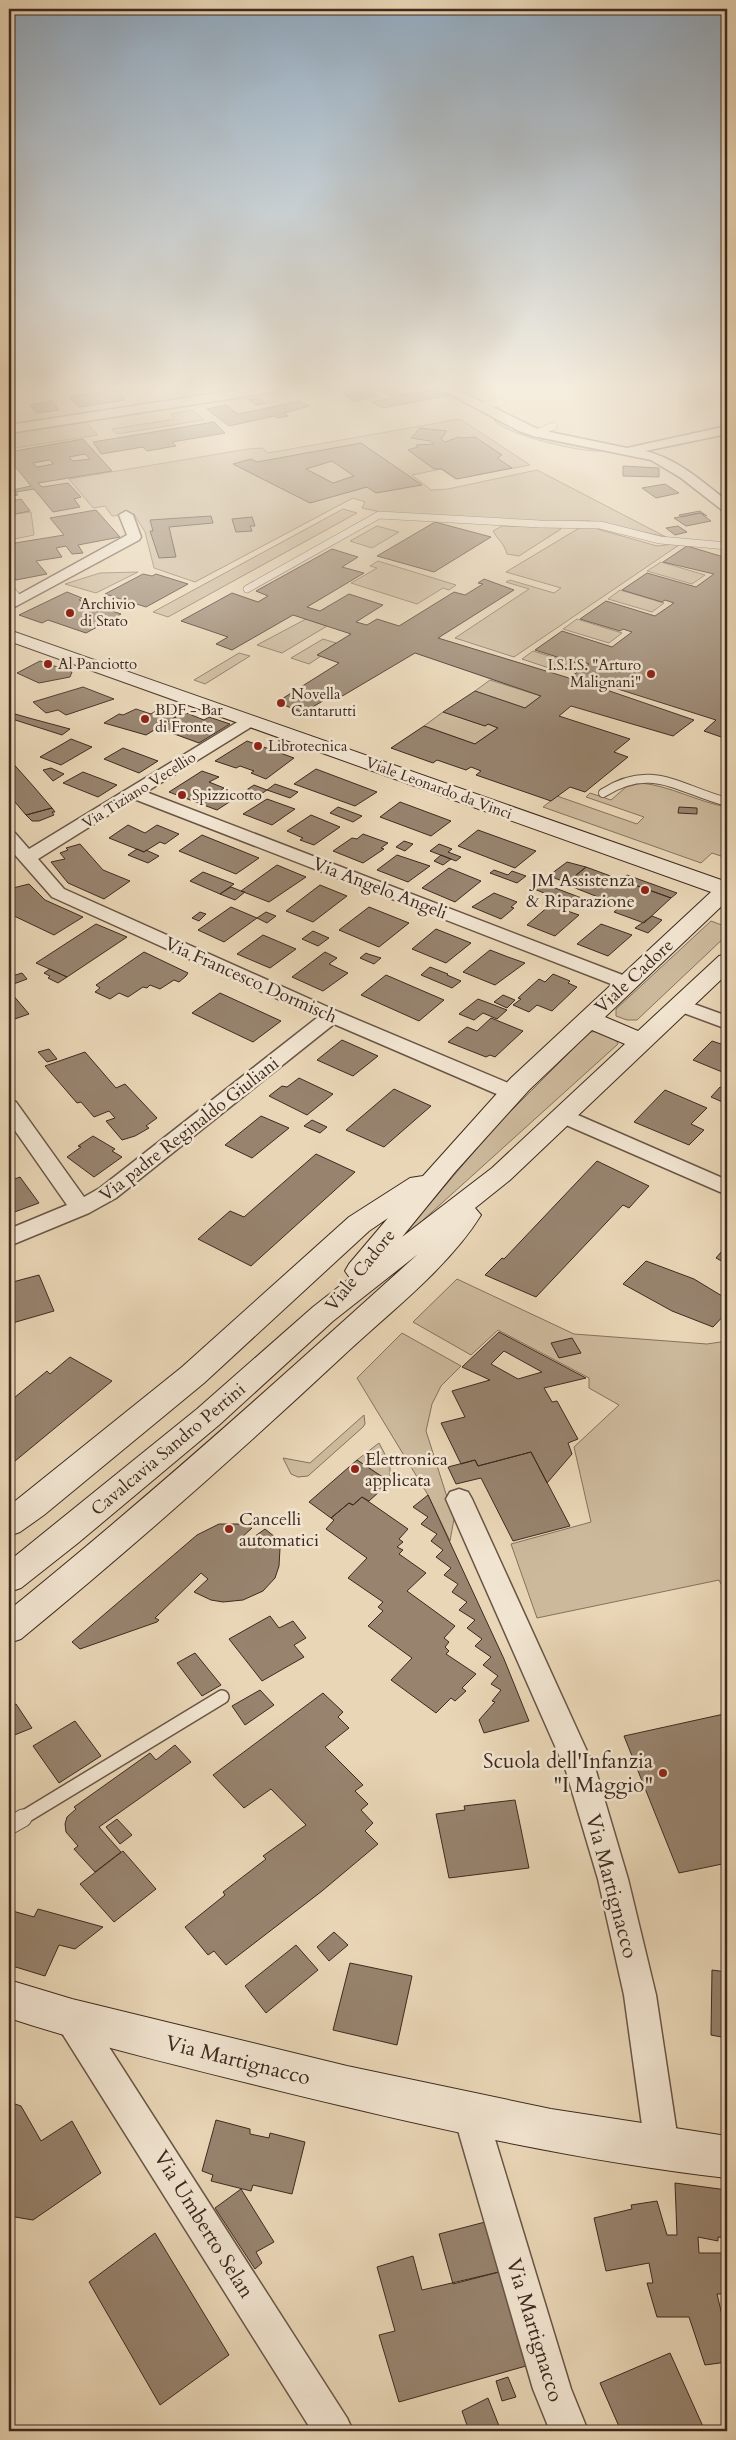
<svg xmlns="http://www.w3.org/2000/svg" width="736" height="2440" viewBox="0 0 736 2440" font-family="Cardo,serif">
<rect width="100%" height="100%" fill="#e9d6b6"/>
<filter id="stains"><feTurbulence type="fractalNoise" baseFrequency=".004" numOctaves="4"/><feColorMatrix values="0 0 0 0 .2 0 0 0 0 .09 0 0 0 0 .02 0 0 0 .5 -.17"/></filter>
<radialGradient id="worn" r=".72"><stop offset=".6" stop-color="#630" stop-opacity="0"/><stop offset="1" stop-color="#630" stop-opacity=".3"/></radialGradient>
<!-- green -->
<path fill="#ccb99c" stroke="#85725e" d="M193 410 204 420 117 434 112 429 175 419 171 414Z
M460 419 530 465 455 479 441 469 412 475 431 490 448 489 537 470 666 537 589 521 539 522 380 512 362 508 365 502 353 498 195 582 154 568 145 532 134 514 112 516 105 506 93 508 69 479 248 449 262 448 268 453Z
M494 420 543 439 601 451C582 453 503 434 494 420Z
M86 422 98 435 9 449V434Z
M343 509 357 513 168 617 153 612Z
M31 512 34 535 9 540V515Z
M377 526 399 532 372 548 350 541Z
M502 526 558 527 561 529 519 556 507 554C504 543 498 540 493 531Z
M581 527 594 528 657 546 682 543 514 657 455 638 529 589 506 582 510 580 554 593 561 588 506 572Z
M378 561 456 585 449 590 443 588 417 604 351 583 377 568 370 566Z
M661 562 705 575 692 584 647 571Z
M138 572 96 593 65 584 100 573Z
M620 590 664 603 652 612 608 599Z
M306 619 327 626 282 653 257 645Z
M577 619 622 633 609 643 563 629Z
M323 639 336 643 318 655 321 656 309 664 291 658Z
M533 651 569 662 558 671 522 659Z
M239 653 250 656 205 684 194 680Z
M490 680 541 696 525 708 475 691Z
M443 712 485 726 488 724 498 728 475 744 424 726Z
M641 783C671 786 698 802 727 807V858L712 853 701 863 543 807 557 796 637 824 644 817 586 797 590 793 611 800 626 787Z
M711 921 727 927V935L637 1020H627L616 1016V1009Z
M602 1031 615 1037 618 1044 391 1249 497 1125 590 1032Z
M457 1279 574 1334 707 1344 727 1341V1596L719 1580 537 1618 511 1544 591 1522 574 1447 619 1405 589 1388V1378L498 1330 471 1355 413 1322Z
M402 1333 461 1366 441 1386 432 1404 426 1431 454 1519 450 1541 428 1495 357 1378Z
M364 1415 365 1424 363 1427 308 1476 298 1477 291 1474 283 1458 310 1463Z
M379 1443 390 1464V1482L357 1460Z"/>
<!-- building -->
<path fill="#97836e" stroke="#3e2a20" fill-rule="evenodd" d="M324 388H351L359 393 368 391 376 396 354 402 345 395 349 394 342 390 328 391Z
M373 388H391L404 395 440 389 451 395 383 408 372 402 395 397Z
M116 390 126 400 79 407 69 397Z
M259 398 265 403 256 405 249 400Z
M52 401 59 410 37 413 30 405Z
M301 401 309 406 284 413 288 416 277 418 274 416 229 426 207 409 226 405 238 414Z
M214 422 225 433 172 442 176 446 147 451 143 447 101 454 93 442Z
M420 428 447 431 441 439 445 442 459 437 461 438 475 437 502 455 497 458 512 468 457 479 442 469H434L408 450 418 447 416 445 434 444 430 441 411 438Z
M83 439 112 471 38 483 42 487 68 483 81 497 74 499 80 507 53 512 34 489 16 492 18 495 13 496 16 500 21 499 30 511 9 515V484L13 490 31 486 9 459V452ZM85 454 90 459 73 461 69 457ZM50 460 53 464 37 467 33 463Z
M361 443 422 485 376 493 367 487 310 503 233 464 251 459 257 462ZM332 461 354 476 333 483 306 469Z
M623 466 659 468V477L623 476Z
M665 484 679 493 656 498 642 488Z
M96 510 120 537 78 545 83 553 72 554 66 546 56 548 62 557 36 561 47 574 16 580 9 570V544L64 535 50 518Z
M700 511 707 516 700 513 681 517 679 515Z
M700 513 711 521 686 526 674 518Z
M211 516 213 523 169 527 176 557 159 558 150 531H153L150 520Z
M252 517 255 526H250L252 531 236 532 232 519Z
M435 522 491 537 434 572 377 556Z
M678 526 687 532 675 535 666 528Z
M687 546 727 558V739L704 731 716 720 602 684 598 687 694 720 673 736 571 706 559 716 630 739 614 752 628 757 585 792 570 787 551 801 476 775 481 771 471 767 466 770 437 760 433 763 391 748 424 726 475 744 498 728 488 724 485 726 443 712 475 691 525 708 541 696 415 653 339 698 331 696 311 708 316 710 308 715 277 702 339 663 317 655 351 634 293 615 232 650 216 644 228 637 181 621 232 593 258 602 268 596 256 591 332 549 358 557 342 567 364 573 307 607 320 611 349 594 383 605 356 622 367 625 377 619 399 626 454 592 465 595 483 584 478 583 484 579 514 590 438 638 569 678 589 664 579 660 576 663 535 650 562 631 612 647 632 632 623 629 620 631 580 619 606 601 655 616 674 603 665 600 662 602 622 590 647 573 696 587 714 574 663 562Z
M143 574 152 576 156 574 188 584 146 607 105 594Z
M67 592 82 598 79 600 121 614 86 633 48 620 42 623 19 615Z
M40 661 72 672 70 677 39 683 17 673Z
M83 687 114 699 66 715 58 710 46 713 33 702Z
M160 708 179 715 146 735 104 723 119 714 123 715 136 709 151 714Z
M184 712 204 720 209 717 230 724 199 743 158 728Z
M15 714 29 718 70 729 62 735 9 718Z
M71 739 92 747 61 765 40 757Z
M247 741 294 758 266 779 251 773 254 771 240 766 236 768 215 761Z
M123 748 158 761 139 773 104 759Z
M10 760 34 787 52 808 26 815 9 795 11 792 9 790Z
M51 768 64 774 53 781 43 770Z
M316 769 377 792 355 806 294 784Z
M202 771 219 777 209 782 224 788 217 793 234 799 217 810 169 792Z
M83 772 117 785 98 797 63 783Z
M275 784 298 792 290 798 267 790Z
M254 785 267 790 258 796 245 791Z
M267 799 295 809 272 825 243 814Z
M400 802 451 821 431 836 380 817Z
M338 807 362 816 353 822 330 813Z
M679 807 697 808V814L678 813Z
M52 808 55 812H52L54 815 39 821H32L26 815Z
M311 815 340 827 314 845 300 840 303 838 287 831Z
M128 825 145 833 157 825 179 834 165 844 160 842 144 852 109 838Z
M478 830 536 851 515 868 458 846Z
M363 834 388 843 381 848 384 849 363 863 333 851 352 838 357 839Z
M202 835 259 858 236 874 179 851Z
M404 841 413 844 405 851 396 847Z
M80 844 103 870 130 881 104 899 68 883 51 862 65 859 60 853 68 850 66 848Z
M439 844 452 849 448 852 461 857 456 861 430 851Z
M137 849 144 852 146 850 159 856 148 863 128 855Z
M397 855 430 866 408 882 377 870Z
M441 855 451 859 443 865 434 861Z
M567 862 586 867 567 883 552 877 555 876 551 874Z
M277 865 306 877 269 902 241 891Z
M586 867 646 889 671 898 644 923 614 912 621 906 565 884Z
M449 868 481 881 455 902 422 888Z
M494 870 508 875 512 871 526 876 517 883 490 873Z
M203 872 234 884 220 894 190 881Z
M627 875 677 893 671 898 621 880Z
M542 883 592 902 584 909 534 889Z
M29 884 45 900 83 917 54 935 10 914 9 889Z
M320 885 347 896 313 922 286 911Z
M231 887 241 891 245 892 235 900 220 894Z
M494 893 517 902 511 907 514 908 501 919 472 907Z
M550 905 579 915 555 936 527 925Z
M231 907 257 918 224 942 198 930Z
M369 907 409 923 379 947 339 930Z
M200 912 206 914 199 921 192 918Z
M266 912 276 916 267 923 257 918Z
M652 916 662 920 648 933 635 928Z
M96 924 127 937 67 977 36 963Z
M601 924 632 935 608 956 577 944Z
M436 929 471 943 446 963 412 949Z
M313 931 329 938 318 946 302 939Z
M263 935 296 949 270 968 237 954Z
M490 950 508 957 525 963 495 985 463 972Z
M144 952 188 973 186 976 179 982 174 980 160 989 150 985 147 988 143 987 128 997 119 993 110 999 95 992 100 988 96 985Z
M325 952 337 958 329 964 348 973 323 991 292 977Z
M366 953 368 954 381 958 374 964 360 958Z
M430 967 448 974 447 975 461 981 452 988 421 975Z
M50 969 67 977 58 983 48 978 50 976 44 973Z
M22 973 27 979 11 985 9 977Z
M553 974 570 981 568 983 577 987 552 1011 537 1005 529 1012 513 1005 521 999 518 998 539 979 545 982Z
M386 975 444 1000 419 1021 361 995Z
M220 993 281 1021 253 1042 192 1013Z
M12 994 29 1014 9 1021V995Z
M503 995 515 1000 507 1008 494 1002Z
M478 999 507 1010 497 1019 483 1013 474 1020 459 1014Z
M491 1018 523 1031 495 1057 490 1055 486 1057 448 1042 467 1027 477 1031Z
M342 1040 378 1056 353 1076 317 1060Z
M712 1041 727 1046V1074L693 1060Z
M49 1049 57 1059 47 1062 38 1052Z
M85 1052 116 1088 125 1084 157 1118 146 1126 149 1128 135 1136 122 1140 106 1121 115 1118 109 1111 94 1117 81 1102 77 1103 45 1066Z
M299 1078 333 1094 307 1115 269 1096 282 1086 287 1087Z
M720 1087 727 1090V1104L711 1097Z
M394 1089 431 1106 384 1147 346 1130Z
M665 1090 707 1108 691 1124 704 1130 689 1145 634 1122Z
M261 1116 289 1128 252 1158 225 1145Z
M312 1120 327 1127 320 1133 304 1126Z
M93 1136 115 1149 112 1151 122 1157 94 1177 67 1157 81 1147 78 1146Z
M316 1154 355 1172 251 1266 198 1239 230 1211 244 1217Z
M597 1161 649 1186 629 1208 623 1205 536 1297 485 1275 502 1258 504 1259Z
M20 1177 39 1203 9 1214V1181Z
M727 1245V1264L716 1258Z
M646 1261 694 1279 727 1299V1312L713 1327 672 1311 623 1284Z
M39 1275 54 1311 9 1324V1283Z
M499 1332 586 1378 544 1388 552 1402 557 1401 578 1439 568 1443 572 1454 547 1483 531 1452 478 1466 475 1460 461 1464 441 1423 465 1417 452 1391 490 1380 462 1367ZM504 1351 542 1372 518 1379 491 1364Z
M572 1338 581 1353 559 1358 551 1343Z
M70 1357 112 1381 9 1466V1402L47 1371 50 1374Z
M531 1452 570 1526 513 1541 481 1478 456 1484 448 1467 475 1460 478 1466Z
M357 1460 390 1482 369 1501 362 1497 353 1505 349 1503 331 1518 309 1502Z
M428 1495 504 1659 529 1721 484 1733 479 1720 495 1702 492 1701 501 1690 491 1684 498 1676 483 1665 491 1657 475 1646 482 1639 467 1628 475 1620 459 1610 467 1602 452 1592 458 1584 444 1575 451 1568 436 1557 443 1550 431 1541 437 1534 421 1524 428 1517 413 1507Z
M362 1497 408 1529 399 1539 403 1542 397 1547 403 1550 399 1554 426 1573 407 1591 455 1626 444 1638 449 1642 445 1647 449 1651 446 1654 476 1674 462 1688 466 1691 455 1701 451 1698 436 1713 391 1680 412 1658 368 1626 383 1611 378 1607 383 1602 348 1578 367 1558 326 1529 334 1520 331 1518 349 1503 353 1505Z
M219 1524H240L252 1528 241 1538 247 1542 265 1529 275 1537 280 1548 279 1566 275 1578 263 1591 243 1600 223 1602 211 1600 194 1592 208 1579 201 1573 155 1618 159 1620 157 1622 80 1649 72 1642 197 1535Z
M270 1616 279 1628 293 1621 306 1638 294 1645 304 1657 262 1681 229 1639Z
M195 1653 221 1685 202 1696 177 1663Z
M260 1690 274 1705 245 1725 232 1706Z
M323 1693 343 1712 338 1717 349 1728 325 1747 363 1785 355 1791 368 1804 361 1810 373 1823 365 1831 378 1844 322 1891 226 1965 214 1951 208 1955 185 1927 225 1895 223 1892 266 1859 263 1856 306 1825 271 1789 244 1808 213 1775Z
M16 1704 32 1728 12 1736 9 1732V1707Z
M724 1714 727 1720V1863L679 1873 624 1736Z
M75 1721 101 1756 59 1783 33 1746Z
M175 1745 191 1762 99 1827 121 1852 95 1872 74 1849 78 1846 66 1832 65 1824 67 1817 76 1809 74 1807 150 1753 156 1760Z
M515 1800 529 1868 449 1878 436 1814 465 1810 464 1806Z
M117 1819 132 1835 120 1844 106 1827Z
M123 1851 156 1889 114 1922 80 1884Z
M38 1909 103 1927 75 1949 59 1945 45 1976 9 1965V1910L34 1917Z
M334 1932 348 1945 329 1961 317 1947Z
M296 1945 318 1970 266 2013 245 1986Z
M350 1963 412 1976 397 2045 333 2030Z
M712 1970 727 1972V2038L711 2035Z
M9 2102 21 2106 41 2141 72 2121 101 2173 33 2220 9 2216Z
M216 2120 250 2129V2134L269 2138 270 2133 305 2142 292 2194 253 2185 251 2191 211 2181 213 2175 202 2171Z
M675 2183 727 2190V2238L718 2237V2241L698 2237 699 2253H727V2294H717L722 2315 727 2314V2362L705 2365 689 2317H657L647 2283H653L649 2263 606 2271 594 2218 632 2209 631 2205 657 2201 667 2235H677Z
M241 2189 274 2242 256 2252 262 2263 255 2269 215 2208Z
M489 2221 503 2271 453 2284 439 2234Z
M155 2233 229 2355 160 2405 89 2282Z
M413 2256 422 2290 503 2271 526 2366 399 2402 379 2335 395 2331 377 2267Z
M670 2353 705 2431H621L600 2383Z
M508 2377 516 2397 502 2401 496 2381Z
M488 2398 501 2431H469L462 2411Z"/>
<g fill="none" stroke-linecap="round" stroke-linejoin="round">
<!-- service-far3 casing -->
<g stroke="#695546" stroke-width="8">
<path id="service-far3" d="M480 406 502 402
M537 433 553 426
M9 586 19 600
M247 589 379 515 540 524 600 525 660 540 727 546"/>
</g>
<!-- service-far2 casing -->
<g stroke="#695546" stroke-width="10">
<path id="service-far2" d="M603 793C651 762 678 789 727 802"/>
</g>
<!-- service-far1 casing -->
<g stroke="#695546" stroke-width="16">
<path id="service-far1" d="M21 1819 222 1697"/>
</g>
<!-- service casing -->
<g stroke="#695546" stroke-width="19">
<path id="service" d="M9 1826 23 1818"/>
</g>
<!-- minor casing -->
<g stroke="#695546" stroke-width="3">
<path id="minor" d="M250 388H279L273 392 9 433V425Z
M438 388H453L540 430 627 448 727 426V434L645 451C676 458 702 481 727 501V511L722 510 681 478 651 460 533 436 519 431Z
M126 511 133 515 141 537 139 540 9 610V600L127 535 119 515Z
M250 716 256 718 258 721 256 724 146 792 633 979 636 983 633 987 626 989 619 987 134 799 38 859 64 889 339 1012 520 1088 523 1093 520 1098 513 1099 506 1098 334 1024 116 1198 89 1213 9 1246V1229L67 1205 9 1122V1100L16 1102 84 1197 100 1188 318 1017 52 897 9 848V832L15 833 29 849 244 718Z
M680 999 727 1016V1029L673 1009 670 1005 673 1001Z
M564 1109 727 1180V1195L557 1121 553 1116 557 1111Z
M459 1489 468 1492 472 1499 596 1771 628 1879 656 1995 679 2147 674 2159 662 2164 650 2159 645 2147 624 1995 598 1879 566 1771 446 1499 450 1492Z
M72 2003 84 2008 347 2418 353 2431H312L60 2030 56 2019 60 2008Z
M470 2096 482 2101 487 2113 571 2389 588 2431H550L533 2389 453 2113 458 2101Z"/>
</g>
<!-- secondary casing -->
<g stroke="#3e2a20" stroke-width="2">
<path id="secondary" d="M9 630 727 882V901L605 1017 638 1031 719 956 727 954V974L510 1180 475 1208 481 1215C448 1268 390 1312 344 1355 239 1453 132 1548 21 1639L9 1643V1610C150 1496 284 1375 418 1254L333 1321 219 1425 78 1543 21 1588 9 1592V1561L197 1409 313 1307 350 1278 345 1271 349 1264 388 1218 369 1231 204 1383 44 1515 20 1532 9 1536V1506L182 1367 349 1217 410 1178 423 1176 511 1078 711 892 9 641ZM592 1030 625 1044 492 1168 402 1237 455 1172 529 1090Z
M9 1980 72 1999 347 2066 551 2109 727 2136V2178C570 2160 414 2124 260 2086 176 2065 91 2045 9 2018Z"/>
</g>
<!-- service-far3 -->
<use href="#service-far3" stroke="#f1e4d0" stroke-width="7"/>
<!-- service-far2 -->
<use href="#service-far2" stroke="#f1e4d0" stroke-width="8"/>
<!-- service-far1 -->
<use href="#service-far1" stroke="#f1e4d0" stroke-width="13"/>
<!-- service -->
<use href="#service" stroke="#f1e4d0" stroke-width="17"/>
<!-- minor -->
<use href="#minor" fill="#f1e4d0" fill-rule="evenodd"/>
<!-- secondary -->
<use href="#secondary" fill="#f1e4d0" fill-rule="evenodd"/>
</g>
<!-- sky -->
<linearGradient id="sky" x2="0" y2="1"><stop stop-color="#91aac0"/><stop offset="0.53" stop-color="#f5edde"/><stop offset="1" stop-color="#f5edde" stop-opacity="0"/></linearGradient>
<rect width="736" height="730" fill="url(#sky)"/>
<!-- markers -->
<g fill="#8f2418" stroke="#f1e4d0" stroke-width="2">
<circle cx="70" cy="613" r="5"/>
<circle cx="48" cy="664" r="5"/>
<circle cx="651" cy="674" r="5"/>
<circle cx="281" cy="703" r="5"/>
<circle cx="145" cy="719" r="5"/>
<circle cx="258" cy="746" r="5"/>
<circle cx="182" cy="795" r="5"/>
<circle cx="645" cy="890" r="5"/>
<circle cx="355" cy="1469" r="5"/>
<circle cx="229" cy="1529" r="5"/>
<circle cx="663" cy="1773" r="5"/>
</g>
<g text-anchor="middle" stroke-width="5" stroke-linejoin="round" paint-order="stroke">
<!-- far-poi labels -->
<g font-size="15" fill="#3e2a20" stroke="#f1e4d0" text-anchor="start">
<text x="80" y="609">Archivio<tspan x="80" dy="17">di Stato</tspan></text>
<text x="58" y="669">Al Panciotto</text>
<text x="641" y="670" text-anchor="end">I.S.I.S. "Arturo<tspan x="641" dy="17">Malignani"</tspan></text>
<text x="291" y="699">Novella<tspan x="291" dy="17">Cantarutti</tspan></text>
<text x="155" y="715">BDF - Bar<tspan x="155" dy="17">di Fronte</tspan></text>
<text x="268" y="751">Librotecnica</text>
<text x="192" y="800">Spizzicotto</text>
</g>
<!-- far-street labels -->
<g font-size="15" fill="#3e2a20" stroke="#f1e4d0">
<text transform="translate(439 788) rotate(20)" y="5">Viale Leonardo da Vinci</text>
<text transform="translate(139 790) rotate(-32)" y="5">Via Tiziano Vecellio</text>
</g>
<!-- poi labels -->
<g font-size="18" fill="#3e2a20" stroke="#f1e4d0" text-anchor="start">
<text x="635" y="886" text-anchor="end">JM Assistenza<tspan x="635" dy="21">&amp; Riparazione</tspan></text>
<text x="365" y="1465">Elettronica<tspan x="365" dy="21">applicata</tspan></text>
<text x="239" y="1525">Cancelli<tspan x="239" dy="21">automatici</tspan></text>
</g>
<!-- street labels -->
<g font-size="18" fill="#3e2a20" stroke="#f1e4d0">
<text transform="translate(380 888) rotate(21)" y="6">Via Angelo Angeli</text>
<text transform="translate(634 976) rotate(-43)" y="6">Viale Cadore</text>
<text transform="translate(251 980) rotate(24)" y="6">Via Francesco Dormisch</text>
<text transform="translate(189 1129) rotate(-38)" y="6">Via padre Reginaldo Giuliani</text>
<text transform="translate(360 1270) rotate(-51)" y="6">Viale Cadore</text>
<text transform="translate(168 1449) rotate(-40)" y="6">Cavalcavia Sandro Pertini</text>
</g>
<!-- near-poi labels -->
<g font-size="21" fill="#3e2a20" stroke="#f1e4d0" text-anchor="end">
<text x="653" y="1768">Scuola dell'Infanzia<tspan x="653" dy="24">"I Maggio"</tspan></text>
</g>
<!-- near-street labels -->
<g font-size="21" fill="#3e2a20" stroke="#f1e4d0">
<text transform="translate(612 1886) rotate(75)" y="7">Via Martignacco</text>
<text transform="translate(238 2060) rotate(14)" y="7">Via Martignacco</text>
<text transform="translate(204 2224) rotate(58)" y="7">Via Umberto Selan</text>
<text transform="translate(535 2330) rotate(73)" y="7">Via Martignacco</text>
</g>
</g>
<!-- margin -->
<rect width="736" height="2440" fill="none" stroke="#e9d6b6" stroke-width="30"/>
<rect x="10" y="10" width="716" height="2420" fill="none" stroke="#3e2a20" stroke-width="2.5"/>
<rect x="15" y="15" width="706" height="2410" fill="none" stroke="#3e2a20"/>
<rect width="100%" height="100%" filter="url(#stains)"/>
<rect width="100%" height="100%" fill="url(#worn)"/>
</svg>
